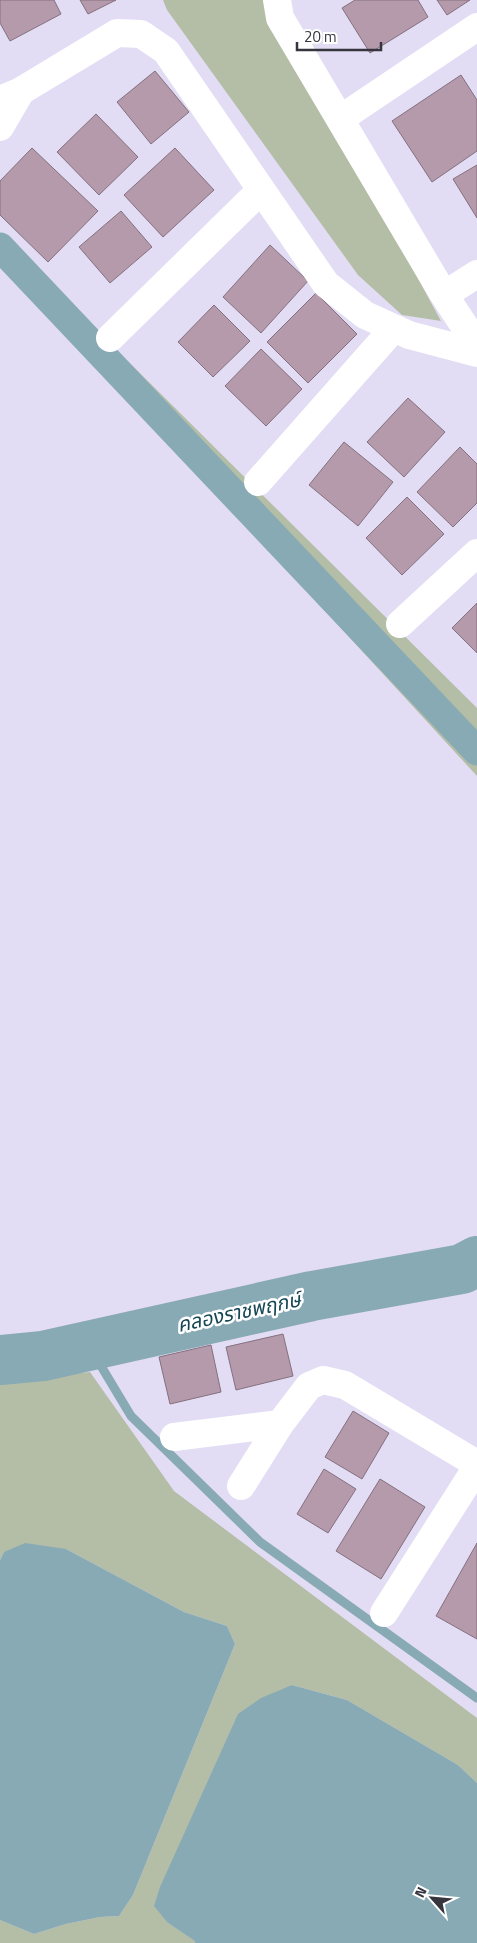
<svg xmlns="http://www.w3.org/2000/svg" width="477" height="1943" viewBox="0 0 477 1943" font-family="'Titillium Web','Noto Sans Thai',sans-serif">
<rect width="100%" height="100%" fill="#e2ddf4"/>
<!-- green -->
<path fill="#b4bea7" d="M163 0H273L394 234 441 321 402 315 358 275 167 10Z
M0 234 477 708V776L0 258Z
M90 1372 174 1491 477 1718V1783L458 1765 347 1700 292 1685 168 1923 196 1941 195 1943H0V1920L34 1934 66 1924 100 1917 119 1916 133 1895 235 1644 227 1626 184 1612 66 1549 4 1552 0 1560V1382Z"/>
<!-- water -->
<path fill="#88aab4" d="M25 1543 66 1549 184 1612 227 1626 235 1644 133 1895 119 1916 100 1917 66 1924 34 1934 0 1920V1560L4 1552Z
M292 1685 347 1700 458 1765 477 1783V1943H195V1941L168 1923 154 1906 160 1887 238 1714 261 1698Z"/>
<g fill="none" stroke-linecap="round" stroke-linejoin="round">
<!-- stream -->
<path stroke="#88aab4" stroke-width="9" d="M89 1346 131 1416 260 1542 477 1698"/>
<!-- canal -->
<path stroke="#88aab4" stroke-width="29" d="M0 247 477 751"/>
<!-- river -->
<path stroke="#88aab4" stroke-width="50" d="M0 1360 43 1356 312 1296 462 1269 477 1261"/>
</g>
<!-- building -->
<path fill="#b59aac" stroke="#84707e" d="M0 0H54L61 14 10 41 0 23Z
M80 0H116L88 14Z
M355 0H418L428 17 370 53 342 8Z
M437 0H470L447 15Z
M155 71 189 112 151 144 117 102Z
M461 75 477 100V151L432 182 392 121Z
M96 114 138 157 99 195 57 152Z
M32 148 98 211 48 262 0 215V181Z
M175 148 214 190 163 237 124 195Z
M477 165V218L453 179Z
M121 211 152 247 110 283 79 247Z
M270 245 308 281 261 333 223 297Z
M316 293 357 334 308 383 267 342Z
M214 305 250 341 213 377 178 342Z
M261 349 302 389 266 426 225 386Z
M408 398 445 432 404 477 367 442Z
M344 442 393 482 358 526 309 485Z
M460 447 477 464V503L453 527 417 492Z
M407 497 444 534 402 575 366 538Z
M477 603V653L452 628Z
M283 1334 293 1376 236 1390 226 1347Z
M211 1345 221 1392 170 1404 159 1357Z
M353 1411 389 1433 362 1479 325 1457Z
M324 1469 356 1489 328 1533 297 1514Z
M380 1479 425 1507 381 1579 336 1551Z
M477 1543V1639L436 1616Z"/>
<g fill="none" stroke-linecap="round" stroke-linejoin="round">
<!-- minor -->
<path stroke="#fff" stroke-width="28" d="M277 0 280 18 444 295 477 345
M0 100 21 91 117 33 141 34 166 51 326 284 365 315 409 335 477 353
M340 119 477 27
M0 127 21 91
M444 295 477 274
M110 338 261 190
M258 482 394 328
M400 624 477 553
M174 1437 280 1424
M241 1486 280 1424 309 1386 323 1380 345 1385 477 1464
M384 1613 477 1467"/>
</g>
<g text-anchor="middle" stroke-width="5" stroke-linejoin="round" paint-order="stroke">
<!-- water labels -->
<g font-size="20" font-style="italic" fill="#154754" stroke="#fff">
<text transform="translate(239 1312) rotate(-12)" y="7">คลองราชพฤกษ์</text>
</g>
</g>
<!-- north arrow -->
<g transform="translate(432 1898) rotate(297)" stroke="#ffffff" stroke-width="4" paint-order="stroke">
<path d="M0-4L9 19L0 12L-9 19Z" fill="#36343d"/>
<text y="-8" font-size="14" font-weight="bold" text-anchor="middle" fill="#36343d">N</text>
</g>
<!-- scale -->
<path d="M297 42v8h84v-8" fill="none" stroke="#36343d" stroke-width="2.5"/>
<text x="304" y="42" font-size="15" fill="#36343d" stroke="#ffffff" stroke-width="4" paint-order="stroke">20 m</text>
</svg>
